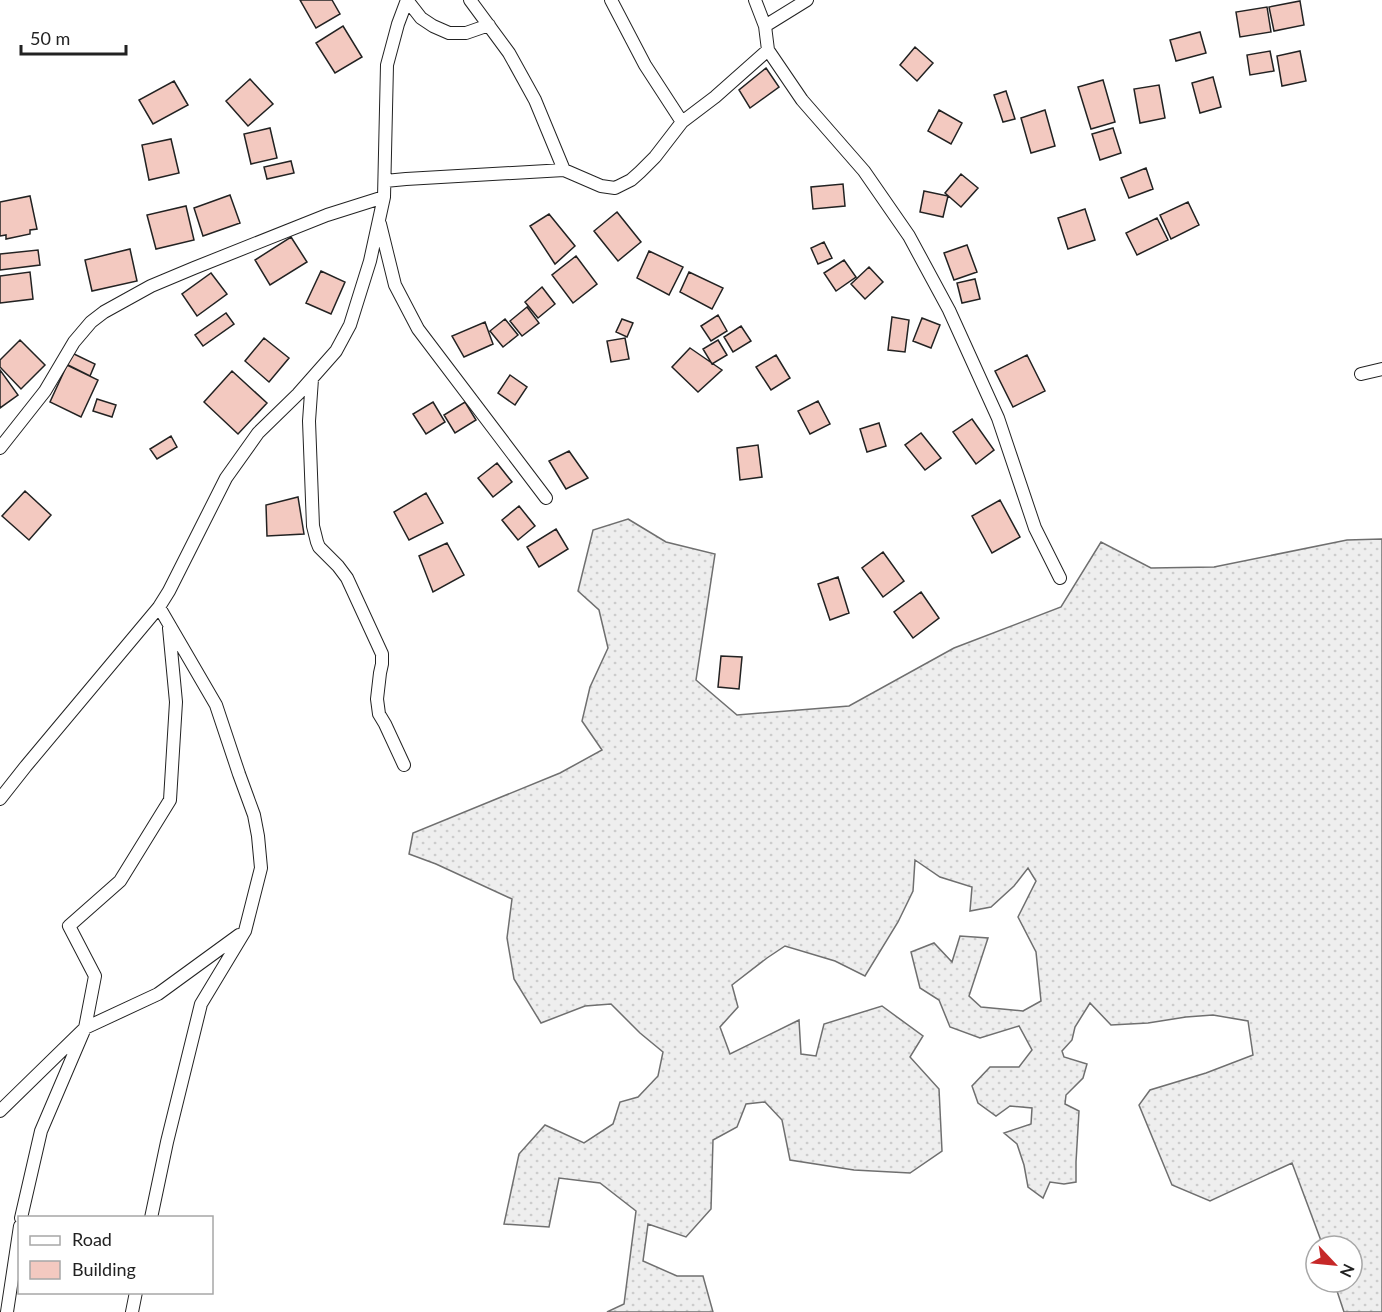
<svg xmlns="http://www.w3.org/2000/svg" width="1382" height="1312" viewBox="0 0 1382 1312" font-family="Lato,sans-serif">
<defs>
<pattern id="grass-dots" width="8" height="8" patternUnits="userSpaceOnUse" patternTransform="scale(1.5)"><rect width="8" height="8" fill="#eee"/><path d="M2 2h.1M6 6h.1" fill="none" stroke="#ccc" stroke-width="1.8" stroke-linecap="round"/></pattern>
</defs>
<rect width="100%" height="100%" fill="#fff"/>
<!-- grass -->
<path fill="url(#grass-dots)" stroke="#6f6f6f" stroke-width="1.5" d="M628 519 666 542 715 554 696 680 737 715 849 706 954 648 1061 607 1101 542 1151 568 1214 567 1347 540 1382 539V1312H1344L1334 1282H1352V1246H1323L1292 1163 1210 1201 1172 1185 1139 1105 1150 1090 1206 1073 1253 1055 1248 1021 1213 1015 1186 1017 1148 1023 1111 1025 1090 1003 1075 1027 1072 1040 1062 1051 1064 1057 1087 1064 1083 1078 1066 1095 1065 1104 1079 1111 1076 1162V1182L1064 1184 1050 1182 1043 1198 1028 1187 1024 1165 1017 1144 1004 1133 1031 1124 1032 1108 1010 1106 996 1116 978 1103 972 1086 990 1067H1019L1032 1050 1019 1026 980 1038 950 1027 939 1000 920 988 911 952 934 943 952 962 960 936 988 938 969 996 981 1007 1023 1011 1041 1001 1036 952 1018 917 1036 881 1028 868 1014 886 991 907 970 911 972 887 940 877 915 860 913 891 898 922 865 976 835 961 785 946 767 958 732 985 738 1007 720 1027 730 1054 799 1020 801 1054 816 1056 824 1024 882 1006 923 1036 910 1057 939 1089 942 1151 910 1173 854 1170 790 1160 782 1120 765 1102 746 1104 737 1127 713 1140 711 1209 686 1237 648 1224 643 1261 677 1276H703L713 1312H607L624 1304 636 1211 600 1183 559 1178 549 1227 504 1224 519 1154 545 1125 584 1143 613 1124 620 1102 638 1097 658 1076 663 1052 640 1033 611 1004 585 1006 541 1023 514 979 507 938 512 899 436 864 409 854 413 833 560 773 602 750 582 721 590 687 608 648 599 610 578 591 593 530Z"/>
<!-- building -->
<path fill="#f3c9c0" stroke="#222" stroke-width="1.5" d="M300 0H332L340 14 316 28Z
M1300 1 1304 25 1274 31 1269 7Z
M1267 7 1271 32 1240 37 1236 12Z
M343 26 362 57 335 73 316 43Z
M1200 32 1206 53 1176 61 1170 40Z
M915 47 933 63 917 81 900 65Z
M1270 51 1274 71 1250 75 1247 55Z
M1300 51 1306 81 1282 86 1277 56Z
M766 68 779 87 750 108 739 90Z
M1213 77 1221 107 1200 113 1192 83Z
M250 79 273 104 248 126 226 101Z
M1103 80 1115 122 1091 129 1078 87Z
M174 81 188 105 153 124 139 100Z
M1159 85 1165 118 1140 123 1134 89Z
M1006 91 1015 119 1003 122 994 95Z
M939 110 962 123 951 144 928 131Z
M1045 110 1055 146 1031 153 1021 118Z
M270 128 277 158 251 164 244 134Z
M1113 128 1121 153 1100 160 1092 134Z
M171 139 179 173 149 180 142 145Z
M291 161 294 173 267 179 264 167Z
M1146 168 1153 189 1129 198 1121 178Z
M961 174 978 188 961 207 945 193Z
M843 184 845 206 813 209 811 187Z
M924 191 948 196 943 217 920 212Z
M230 195 240 223 203 236 194 208Z
M30 196 37 229 30 230V234L6 239V235L0 236V202Z
M1188 202 1199 225 1171 239 1160 215Z
M186 206 194 240 156 249 147 215Z
M1085 209 1095 240 1068 249 1058 218Z
M617 212 641 242 618 261 594 231Z
M549 214 575 246 555 264 530 226Z
M1157 218 1168 240 1137 255 1126 233Z
M291 237 307 262 270 285 255 260Z
M824 242 832 258 818 264 811 248Z
M967 245 977 272 954 280 944 253Z
M130 249 137 281 92 291 85 260Z
M38 250 40 265 0 270V254Z
M649 251 683 267 669 295 637 278Z
M576 256 597 284 573 303 552 275Z
M844 260 856 277 836 291 824 273Z
M869 267 883 282 865 299 851 284Z
M321 271 345 282 331 314 306 303Z
M30 272 33 299 0 303V276Z
M689 272 723 288 712 309 680 292Z
M211 273 227 294 197 316 182 294Z
M975 279 980 299 962 303 957 283Z
M542 287 555 304 538 318 525 302Z
M527 307 539 323 522 336 510 321Z
M226 313 234 324 203 346 195 335Z
M718 315 727 331 711 341 701 326Z
M892 317 909 320 905 352 888 350Z
M922 318 940 325 931 348 913 341Z
M505 319 518 335 503 347 490 331Z
M622 319 633 323 627 337 616 332Z
M485 322 493 344 464 357 452 336Z
M741 326 751 341 733 352 724 337Z
M264 338 289 358 269 382 245 361Z
M625 338 629 359 611 362 607 341Z
M20 340 45 365 21 389 0 367V360Z
M718 340 727 355 712 364 703 349Z
M690 348 722 370 698 392 672 367Z
M72 353 95 364 90 376 66 364Z
M776 355 790 378 771 390 756 367Z
M1027 355 1045 391 1013 407 995 371Z
M67 365 98 380 81 417 50 402Z
M0 370 18 395 0 408Z
M232 371 267 403 238 434 204 402Z
M510 375 527 387 515 405 498 393Z
M97 399 116 405 112 417 93 411Z
M818 401 830 424 810 434 798 411Z
M433 402 445 422 426 434 413 414Z
M465 402 476 420 455 433 444 415Z
M972 419 994 450 976 464 953 432Z
M879 423 886 446 867 452 860 429Z
M921 433 941 458 925 470 905 445Z
M171 436 177 447 157 459 150 449Z
M758 445 762 477 740 480 737 448Z
M569 451 588 478 566 489 549 461Z
M497 463 512 482 493 497 478 478Z
M25 491 51 515 29 540 2 516Z
M426 493 443 523 409 540 394 512Z
M298 497 304 534 267 536 266 505Z
M1000 500 1020 537 992 553 972 516Z
M519 506 535 526 518 540 502 520Z
M556 529 568 549 539 567 527 547Z
M447 543 464 575 433 592 419 556Z
M883 552 904 581 883 597 862 568Z
M838 577 849 613 830 620 818 584Z
M921 592 939 618 913 638 894 612Z
M721 656 742 657 739 689 718 687Z"/>
<g fill="none" stroke-linecap="round" stroke-linejoin="round">
<!-- minor casing -->
<g stroke="#222" stroke-width="14">
<path id="minor" d="M407 0 421 18 433 26 449 33H466L489 25
M470 0 509 53 535 100 564 170
M611 0 645 65 682 122
M755 0 765 26 768 50 802 100 864 171 909 236 949 310 998 418 1035 528 1060 578
M765 26 807 0
M385 181 406 179 564 170 601 186 615 188 631 180 640 172 655 157 682 122 715 97 768 50
M380 224 395 285 418 329 546 498
M1361 374 1382 369
M312 379 309 421 313 526 317 542 319 547 338 566 347 578 382 654V664L380 673 377 699 379 714 385 724 404 765
M0 448 45 391 74 342 91 322 104 312 151 286 194 268 327 215 384 197
M0 799 26 766 159 607 169 591 226 478 258 433 298 394 336 351 350 325 370 261 384 197 387 65 398 24 407 0
M0 1111 85 1028 158 994 239 935
M21 1218 41 1131 85 1028 95 976 69 926 120 881 170 800 176 702 169 628
M151 1218 167 1142 201 1004 245 931 261 868 258 836 254 815 239 774 216 705 159 607
M7 1312 20 1226
M132 1312 136 1292"/>
</g>
<!-- minor -->
<use href="#minor" stroke="#fff" stroke-width="12"/>
</g>
<!-- legend -->
<rect x="18" y="1216" width="195" height="78" fill="#ffffff" stroke="#a7a7a7" stroke-width="1.5"/>
<rect x="30" y="1236" width="30" height="9" fill="#ffffff" stroke="#a7a7a7" stroke-width="1.5"/>
<text x="72" y="1246" font-size="18" fill="#222222">Road</text>
<rect x="30" y="1261" width="30" height="18" fill="#f3c9c0" stroke="#a7a7a7" stroke-width="1.5"/>
<text x="72" y="1276" font-size="18" fill="#222222">Building</text>
<!-- north arrow -->
<g transform="translate(1334 1264) rotate(116)"><circle r="28" fill="#ffffff" stroke="#a7a7a7" stroke-width="1.5"/>
<path d="M0-4.5L10 22L0 15L-10 22Z" fill="#c62828"/>
<text y="-9" font-size="16" font-weight="bold" text-anchor="middle" fill="#222222">N</text>
</g>
<!-- scale -->
<path d="M21 45v9h105v-9" fill="none" stroke="#222222" stroke-width="3"/>
<text x="30" y="45" font-size="18" fill="#222222" stroke="#ffffff" stroke-width="4.5" paint-order="stroke">50 m</text>
</svg>
